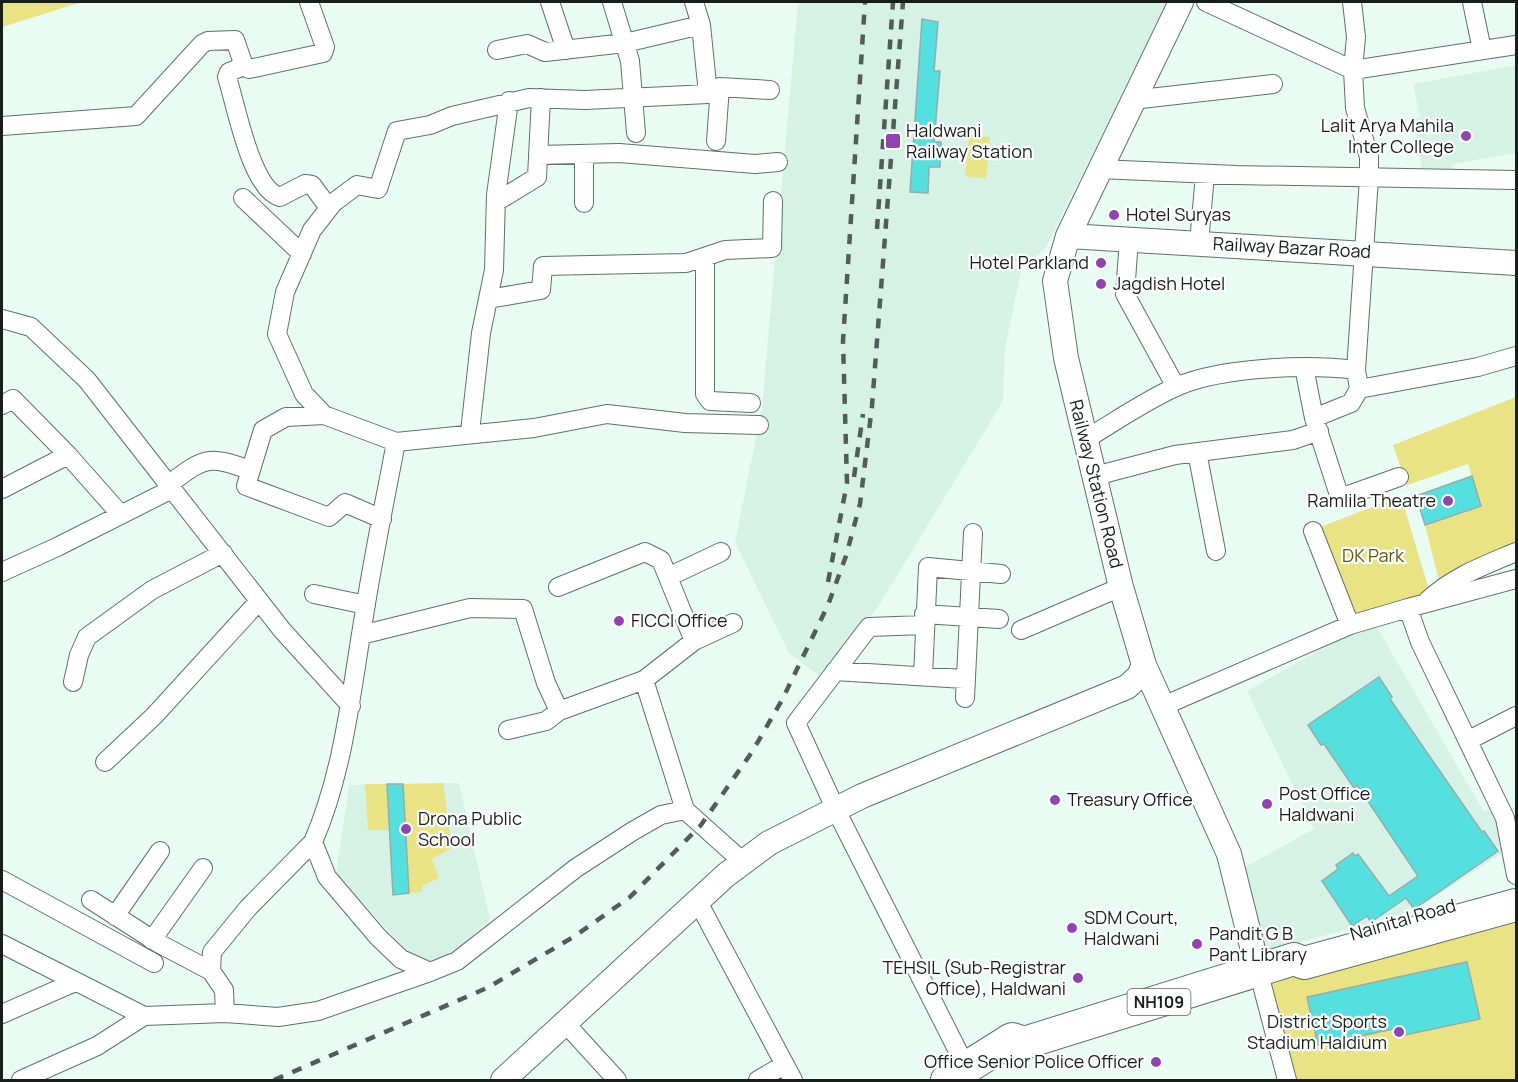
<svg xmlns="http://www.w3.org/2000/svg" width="1518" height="1082" viewBox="0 0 1518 1082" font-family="Manrope,sans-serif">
<rect width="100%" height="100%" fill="#e8fcf3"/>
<!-- built -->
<path fill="#d6f2e5" d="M798 2H1167L1045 249 1022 267 1005 348 1003 401 881 602 825 680 789 653 735 542 762 407Z
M1516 65V153L1452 164V169L1423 173 1413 119 1420 117 1413 84Z
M1375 624 1484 812 1495 805 1508 849 1414 911 1265 952 1245 867 1314 829 1247 691 1329 645Z
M459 783 490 920 464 943 435 963 407 951 336 874 349 785Z"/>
<!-- green -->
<path fill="#e9e384" d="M2 2H82L2 27Z
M969 135 990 137 986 179 965 176Z
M1516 397V544L1439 581 1425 525 1480 506 1468 464 1407 485 1393 445Z
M1401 496 1430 593 1351 619 1315 529Z
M443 783 452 848 432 859 439 878 422 886V892L409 893 403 784Z
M365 784H387L389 830H368Z
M1516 916V1080H1293L1270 983Z"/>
<!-- building -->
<path fill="#55e0e0" stroke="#96acab" stroke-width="1.5" d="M922 19 938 22 934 71H940L934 142H941L940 167H929L928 193 910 192Z
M1472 476 1481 506 1425 525 1416 496Z
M1379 677 1392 697 1390 699 1482 832 1484 831 1498 851 1414 909 1406 898 1371 922 1367 916 1352 926 1322 881 1338 869 1336 865 1353 853 1355 856 1358 854 1389 896 1418 876 1357 785 1354 788 1324 744 1321 745 1308 725Z
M387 784H403L409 893 393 895Z
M1467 962 1480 1019 1395 1037 1393 1029 1318 1045 1307 997Z"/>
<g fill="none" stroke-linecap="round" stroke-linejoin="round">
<!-- street casing -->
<g stroke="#5f7169" stroke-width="20">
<path id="street" d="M550 2 566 50
M612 2 630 61 636 133
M694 2 701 25
M1206 2 1353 70 1516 45
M1352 2 1356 37 1353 70 1355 108 1369 157V178L1356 370
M1472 2 1482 50
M244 66 229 72 227 77C236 105 251 189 280 197L305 184 312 185 329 208
M708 94 720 87 770 90
M1132 100 1273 84
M2 126 136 116 202 44 208 41 235 40 244 66 249 69 323 53 325 47 309 2
M716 141 720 87
M538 155 619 153 755 164 778 162
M1099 169 1236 175 1516 180
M243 198 302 254
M496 202 537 177 541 98
M584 203V154
M1129 239 1125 294 1176 387
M1199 243 1205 174
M705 257V394L710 401 751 403
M488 299 541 290 543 266 686 263 725 250 772 248 773 201
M2 319 31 327 87 380 172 489
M1304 367 1314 418 1340 498 1399 477
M2 405 13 399 68 455 121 515
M324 415 286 417 263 430 246 486 329 517 345 503 382 519
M1314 418 1351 403 1359 389
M470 432 481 333 494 270 496 195 509 101
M1086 439C1116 421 1146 400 1178 386 1224 367 1307 364 1356 370L1359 389 1478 367 1516 356
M396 442 534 428 607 414 685 423 759 425
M1197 452 1216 551
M1095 476 1175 455 1293 440 1319 431
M168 485C205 457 207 455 250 470
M2 489 68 455
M1313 531 1350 625
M2 572 57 547 172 489 282 630 351 706
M668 577 721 552
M1516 579 1408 608 1420 642 1505 818 1516 875
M314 594 366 605
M1427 601C1452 577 1485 565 1516 552
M924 614 999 619
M923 625 869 627 796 723 836 810 966 1067
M1021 630 1121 587
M361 635 470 608 523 609 546 683 559 711 644 680 694 641 661 560 645 552 558 587
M694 641 733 623
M835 671 964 679
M923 676 928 567 1001 574
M644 680 685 810
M73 682 79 655 87 637 152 590 223 553
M965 698 973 533
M1163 706 1350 625 1408 608
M508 730 546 721 559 711
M1469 740 1516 716
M105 762 154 716 259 601
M2 880 154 963
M91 900 158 943 211 971
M698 902 793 1080
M115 916 160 851
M152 940 203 868
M2 944 144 1016
M1258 970 1287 1080
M430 972 401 959 378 937 327 877 313 842C344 771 351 692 364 616 373 558 385 500 396 442L324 415 304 394 277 334 285 292 312 230 333 203 357 185 378 189 397 131 430 125 452 116 529 98 585 100 708 94 701 25 625 43 545 52 527 44 497 50
M225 1013 224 990 211 971 212 952 248 908 313 842
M2 1014 75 982
M566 1024 617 1080
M21 1080 97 1046 144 1016 225 1013 278 1017 318 1011 430 972 457 961 576 868 633 831 661 815 685 810 742 861
M758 1080 784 1065"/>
</g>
<!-- secondary casing -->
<g stroke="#5f7169" stroke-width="26">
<path id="secondary" d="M1181 2 1068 236 1055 281 1066 358 1121 587 1144 665 1229 854 1258 970
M1068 236 1516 263
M503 1080 726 875 769 843 862 796 1127 687 1139 676 1144 665"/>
</g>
<!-- highway casing -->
<g stroke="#5f7169" stroke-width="34">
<path id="highway" d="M947 1080 1012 1039 1024 1043 1294 959 1304 963 1516 905"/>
</g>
<!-- street -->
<use href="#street" stroke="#fff" stroke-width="18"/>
<!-- secondary -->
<use href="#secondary" stroke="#fff" stroke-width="24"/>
<!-- highway -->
<use href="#highway" stroke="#fff" stroke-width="32"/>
<!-- rail -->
<path stroke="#525c58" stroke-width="4.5" stroke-dasharray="10 10" stroke-linecap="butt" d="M877 229 893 2
M854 477 863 414
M828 582 847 483 843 341 865 2
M274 1080 487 988 575 936 630 897 701 825 752 752 782 700 828 605 846 556 860 504 872 406 903 2"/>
</g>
<!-- markers -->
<g fill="#9243b3" stroke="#fff" stroke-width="2">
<circle cx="1466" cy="136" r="6"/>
<rect x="885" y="133" width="16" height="16" rx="3"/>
<circle cx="1114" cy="215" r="6"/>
<circle cx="1101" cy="263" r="6"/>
<circle cx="1101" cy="284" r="6"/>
<circle cx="1448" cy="501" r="6"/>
<circle cx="619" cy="621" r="6"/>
<circle cx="1055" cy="800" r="6"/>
<circle cx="1267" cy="804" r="6"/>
<circle cx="406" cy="829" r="6"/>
<circle cx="1072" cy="928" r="6"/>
<circle cx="1197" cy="944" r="6"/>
<circle cx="1078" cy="978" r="6"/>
<circle cx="1399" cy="1032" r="6"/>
<circle cx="1156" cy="1062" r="6"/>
</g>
<g text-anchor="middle" stroke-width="4.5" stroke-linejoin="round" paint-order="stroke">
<!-- shield labels -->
<rect fill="#fff" stroke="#5d625f" stroke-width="1.5" x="1127.5" y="989" width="63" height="26" rx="4.5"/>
<g font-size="16" font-weight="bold" fill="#171e1b">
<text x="1159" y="1008">NH109</text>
</g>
<!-- poi labels -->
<g font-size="18" fill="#171e1b" stroke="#fff" text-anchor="start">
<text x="1454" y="132" text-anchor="end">Lalit Arya Mahila<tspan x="1454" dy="21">Inter College</tspan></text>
<text x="906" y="137">Haldwani<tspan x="906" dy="21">Railway Station</tspan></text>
<text x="1126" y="221">Hotel Suryas</text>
<text x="1089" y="269" text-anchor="end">Hotel Parkland</text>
<text x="1113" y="290">Jagdish Hotel</text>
<text x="1436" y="507" text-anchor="end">Ramlila Theatre</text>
<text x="631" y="627">FICCI Office</text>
<text x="1279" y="800">Post Office<tspan x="1279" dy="21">Haldwani</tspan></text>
<text x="1067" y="806">Treasury Office</text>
<text x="418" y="825">Drona Public<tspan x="418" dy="21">School</tspan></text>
<text x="1084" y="924">SDM Court,<tspan x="1084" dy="21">Haldwani</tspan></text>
<text x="1209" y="940">Pandit G B<tspan x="1209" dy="21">Pant Library</tspan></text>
<text x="1066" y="974" text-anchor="end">TEHSIL (Sub-Registrar<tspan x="1066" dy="21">Office), Haldwani</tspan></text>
<text x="1387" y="1028" text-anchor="end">District Sports<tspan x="1387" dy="21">Stadium Haldium</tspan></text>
<text x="1144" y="1068" text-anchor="end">Office Senior Police Officer</text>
</g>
<!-- street labels -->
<g font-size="18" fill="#171e1b" stroke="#fff">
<text transform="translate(1292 248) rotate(3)" y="6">Railway Bazar Road</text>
<text transform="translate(1096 484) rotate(76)" y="6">Railway Station Road</text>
<text transform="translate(1403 920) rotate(-16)" y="6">Nainital Road</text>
</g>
<!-- park labels -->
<g font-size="18" fill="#5d5810" stroke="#fff">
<text x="1373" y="562">DK Park</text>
</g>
</g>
<!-- border -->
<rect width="1518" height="1082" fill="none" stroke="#171e1b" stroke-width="6"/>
</svg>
